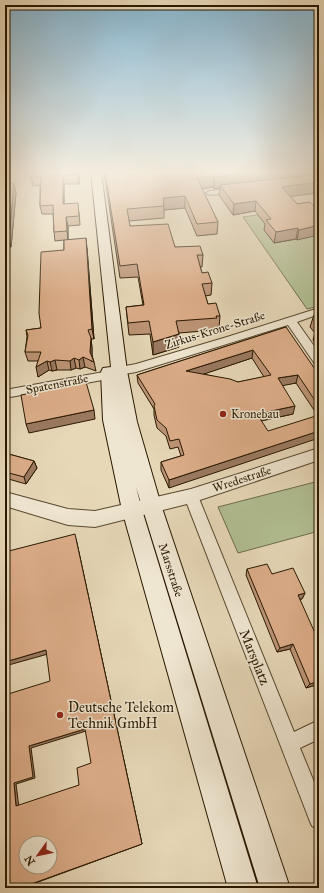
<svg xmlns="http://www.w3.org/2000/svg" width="324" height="893" viewBox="0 0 324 893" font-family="'IM FELL Great Primer',serif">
<rect width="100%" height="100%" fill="#e7d8b8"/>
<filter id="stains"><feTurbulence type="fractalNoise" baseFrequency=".005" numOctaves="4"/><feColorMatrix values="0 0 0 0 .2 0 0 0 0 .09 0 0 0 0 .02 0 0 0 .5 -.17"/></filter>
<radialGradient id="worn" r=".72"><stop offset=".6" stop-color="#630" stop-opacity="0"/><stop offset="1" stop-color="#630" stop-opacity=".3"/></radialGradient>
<!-- green -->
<path fill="#b1bf92" stroke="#6d6c4a" d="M319 206V306L307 309 243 217Z
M319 481V531L238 553 218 507Z
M151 532 267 888H259L248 860 147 534Z"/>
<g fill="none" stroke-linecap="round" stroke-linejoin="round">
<!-- minor casing -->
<g stroke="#58482f" stroke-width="2">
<path id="minor" d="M236 188H239V192L210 195 206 193 210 191Z
M319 308V314L297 322 319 353V365L315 364 288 325 136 372 119 375 115 374 113 371 115 368 136 364 227 337Z
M109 371 113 372 115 375 113 378 5 398V390Z
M191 490 196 492 198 496 294 732 319 720V739L300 748 319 794V829L312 826 309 819 184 496 186 492Z"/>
</g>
<!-- tertiary casing -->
<g stroke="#58482f" stroke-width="2">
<path id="tertiary" d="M307 172H317L319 175V183L316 182Z
M319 448V460L191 503 95 527 68 525 5 506V492L68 509 95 511 191 489Z"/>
</g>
<!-- secondary casing -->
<g stroke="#291801" stroke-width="2">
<path id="secondary" d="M91 172H101L127 371 137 422 161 505 290 888H260L136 487 142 510 258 888H228L122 510 103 420 101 372 103 368 111 367Z"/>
</g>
<!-- minor -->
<use href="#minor" fill="#efe6d1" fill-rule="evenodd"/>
<!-- tertiary -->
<use href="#tertiary" fill="#efe6d1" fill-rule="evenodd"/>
<!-- secondary -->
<use href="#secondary" fill="#efe6d1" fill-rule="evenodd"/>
<!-- tram -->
<path stroke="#291801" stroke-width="1" d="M314 172 319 177"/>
</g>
<!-- wall -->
<path fill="#bd9576" stroke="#291801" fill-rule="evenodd" d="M32 172H79V184H64V204L79 212 80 225 68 226V239L87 248 94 339H91L92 348V355L94 362 96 371 85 367 80 369 76 368 71 370H57L52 371 49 370 38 377V361H28L25 352 27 337 26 330 41 328 64 250V240L55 241 54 232 53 214H42L40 206V185L33 186 31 177Z
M104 172H311V175L319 182V183L317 193 290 196 297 204 310 202 297 240 296 239 274 243 264 230 265 224 255 211 233 215 219 195 220 188 214 189 213 187 202 189 218 222 217 234 197 236 185 208 164 210V218L129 221 130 226 175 247 203 255 202 267H200L202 273 212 283 211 295 205 296 208 304 220 316 219 328H216L215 330 179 333V347L153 355 150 334 129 335 126 307 143 305 138 277 120 278Z
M5 184 16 193 11 247 5 248Z
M319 314V349L313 340 315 333 310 327 314 315Z
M286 327 319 409 314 410 296 383 282 385 293 414 261 421 169 488 161 470V462L181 456 178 447 170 449 166 436 157 428 154 415V409L138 383 137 375ZM252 358 264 377 238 382 203 374Z
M5 453 34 461 37 468 26 484 5 478Z
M247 569 272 574 305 593 302 599H300L319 684 306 688 290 649 277 652 246 575Z"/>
<!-- shaded-wall -->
<path fill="#9a7960" stroke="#291801" d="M78 172H79V184L78 175Z
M259 172H311L310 178 220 185V188L214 189 215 177Z
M63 176 64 184V213L63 204Z
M214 176 213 187 196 189 197 178Z
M319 182 317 193 280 198 282 187Z
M14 183 16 193 11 247 9 237Z
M185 196V208L164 210 163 198Z
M256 201 255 211 233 215 234 204Z
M66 217 68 226V240L67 231Z
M319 225V235L297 240 299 230Z
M298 228 296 239 274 243 276 232Z
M86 238 87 248 94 339 92 329Z
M179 334V347L153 355V342Z
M91 338 92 348V362L90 352Z
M253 350 252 358 186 380V371Z
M83 357 85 367 80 369 79 360Z
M74 358 76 368 71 370 70 361Z
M55 360 57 370 52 371 50 362Z
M47 361 49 370 38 377 36 367Z
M298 375 296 383 276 387 278 378Z
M319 401V409L314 410 316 402Z
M295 406 293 414 256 422 257 414Z
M94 410 95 419 29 433 26 424Z
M319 431V438L169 488V480Z
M34 461 37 468 26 484 24 477Z
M76 539 142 844 22 888H20L142 844Z
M305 593 302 599 295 600 298 595Z
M293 644 290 649 277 652 280 648Z
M46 650 48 654 5 666V662Z
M319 681V684L306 688 310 684Z
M85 729 86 731 31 748 35 778 16 784 19 808 16 806 14 783 29 746Z"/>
<!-- building -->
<path fill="#dcad89" stroke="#291801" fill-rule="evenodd" d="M32 172H78V175L63 176V204L78 203 79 216 66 217 67 231 54 232 53 205 40 206 41 177H31Z
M105 172H259L215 177 214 176 197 178 218 222 197 224 185 196 163 198 164 206 127 209 130 226 168 224 175 247 200 246 203 255H197L202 273 208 272 212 283 202 284 208 304 216 303 220 316H216L217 318 176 321 179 334 153 342 149 321 128 323 126 307 144 305 137 264 120 266Z
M311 175 319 182 282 187 297 204 310 202 319 211V225L299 230 298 228 276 232 266 220 271 219 256 201 234 204 220 185Z
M14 183 9 237 5 238V184Z
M86 238 92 329 88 330 91 338 90 352 94 362 83 357 79 360 74 358 70 361 55 360 50 362 47 361 36 367 41 352H25L28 335 26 330 41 328 39 313 41 252 64 250V240Z
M319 314V322L314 315Z
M286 327 319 375V401L316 402 298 375 278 378 295 406 257 414 268 431 319 415V431L169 480 161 462 184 455 179 439 170 441 166 428 157 420 154 406 155 404 137 375ZM253 350 271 375 238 382 230 379 186 371Z
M319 327V331L316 328Z
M86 382 94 410 26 424 21 395Z
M5 453 34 461 24 477 5 472Z
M75 534 142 844 20 888H5V695L50 681 46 650 5 662V552ZM85 729 91 763 77 768 79 785 16 806 14 783 33 777 29 746ZM26 843H50V867H26Z
M267 564 272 574 293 568 305 593 298 595 315 633 319 632V681L310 684 293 644 280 648 247 569Z"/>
<!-- sky -->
<linearGradient id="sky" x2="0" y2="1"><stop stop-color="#87b6d1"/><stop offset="0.58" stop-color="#f4eddf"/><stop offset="1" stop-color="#f4eddf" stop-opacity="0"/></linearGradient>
<rect width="324" height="297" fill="url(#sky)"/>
<!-- markers -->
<g fill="#8f2418" stroke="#efe6d1" stroke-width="1.5">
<circle cx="223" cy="414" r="4"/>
<circle cx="60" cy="715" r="4"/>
</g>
<g text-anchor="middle" stroke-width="3" stroke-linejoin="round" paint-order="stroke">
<!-- street labels -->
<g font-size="12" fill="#291801" stroke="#efe6d1">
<text transform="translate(215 330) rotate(-17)" y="4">Zirkus-Krone-Straße</text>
<text transform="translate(57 384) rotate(-11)" y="4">Spatenstraße</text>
<text transform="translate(242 479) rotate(-18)" y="4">Wredestraße</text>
<text transform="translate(171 570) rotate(72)" y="4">Marsstraße</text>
</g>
<!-- poi labels -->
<g font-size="12" fill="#291801" stroke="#efe6d1" text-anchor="start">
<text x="231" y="418">Kronebau</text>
</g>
<!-- near-street labels -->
<g font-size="14" fill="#291801" stroke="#efe6d1">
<text transform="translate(255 657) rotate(68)" y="5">Marsplatz</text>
</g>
<!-- near-poi labels -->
<g font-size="14" fill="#291801" stroke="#efe6d1" text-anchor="start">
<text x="68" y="712">Deutsche Telekom<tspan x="68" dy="16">Technik GmbH</tspan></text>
</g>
</g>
<!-- margin -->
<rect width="324" height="893" fill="none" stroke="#e7d8b8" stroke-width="20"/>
<rect x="6" y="6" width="312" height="881" fill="none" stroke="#291801" stroke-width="2"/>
<rect x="10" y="10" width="304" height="873" fill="none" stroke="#291801"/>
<!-- north arrow -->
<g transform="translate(38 855) rotate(237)"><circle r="19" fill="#efe6d1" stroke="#a0947e"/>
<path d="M0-3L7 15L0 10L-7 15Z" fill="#8f2418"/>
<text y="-6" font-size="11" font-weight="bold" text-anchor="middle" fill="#291801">N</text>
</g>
<rect width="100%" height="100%" filter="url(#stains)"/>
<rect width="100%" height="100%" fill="url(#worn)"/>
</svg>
